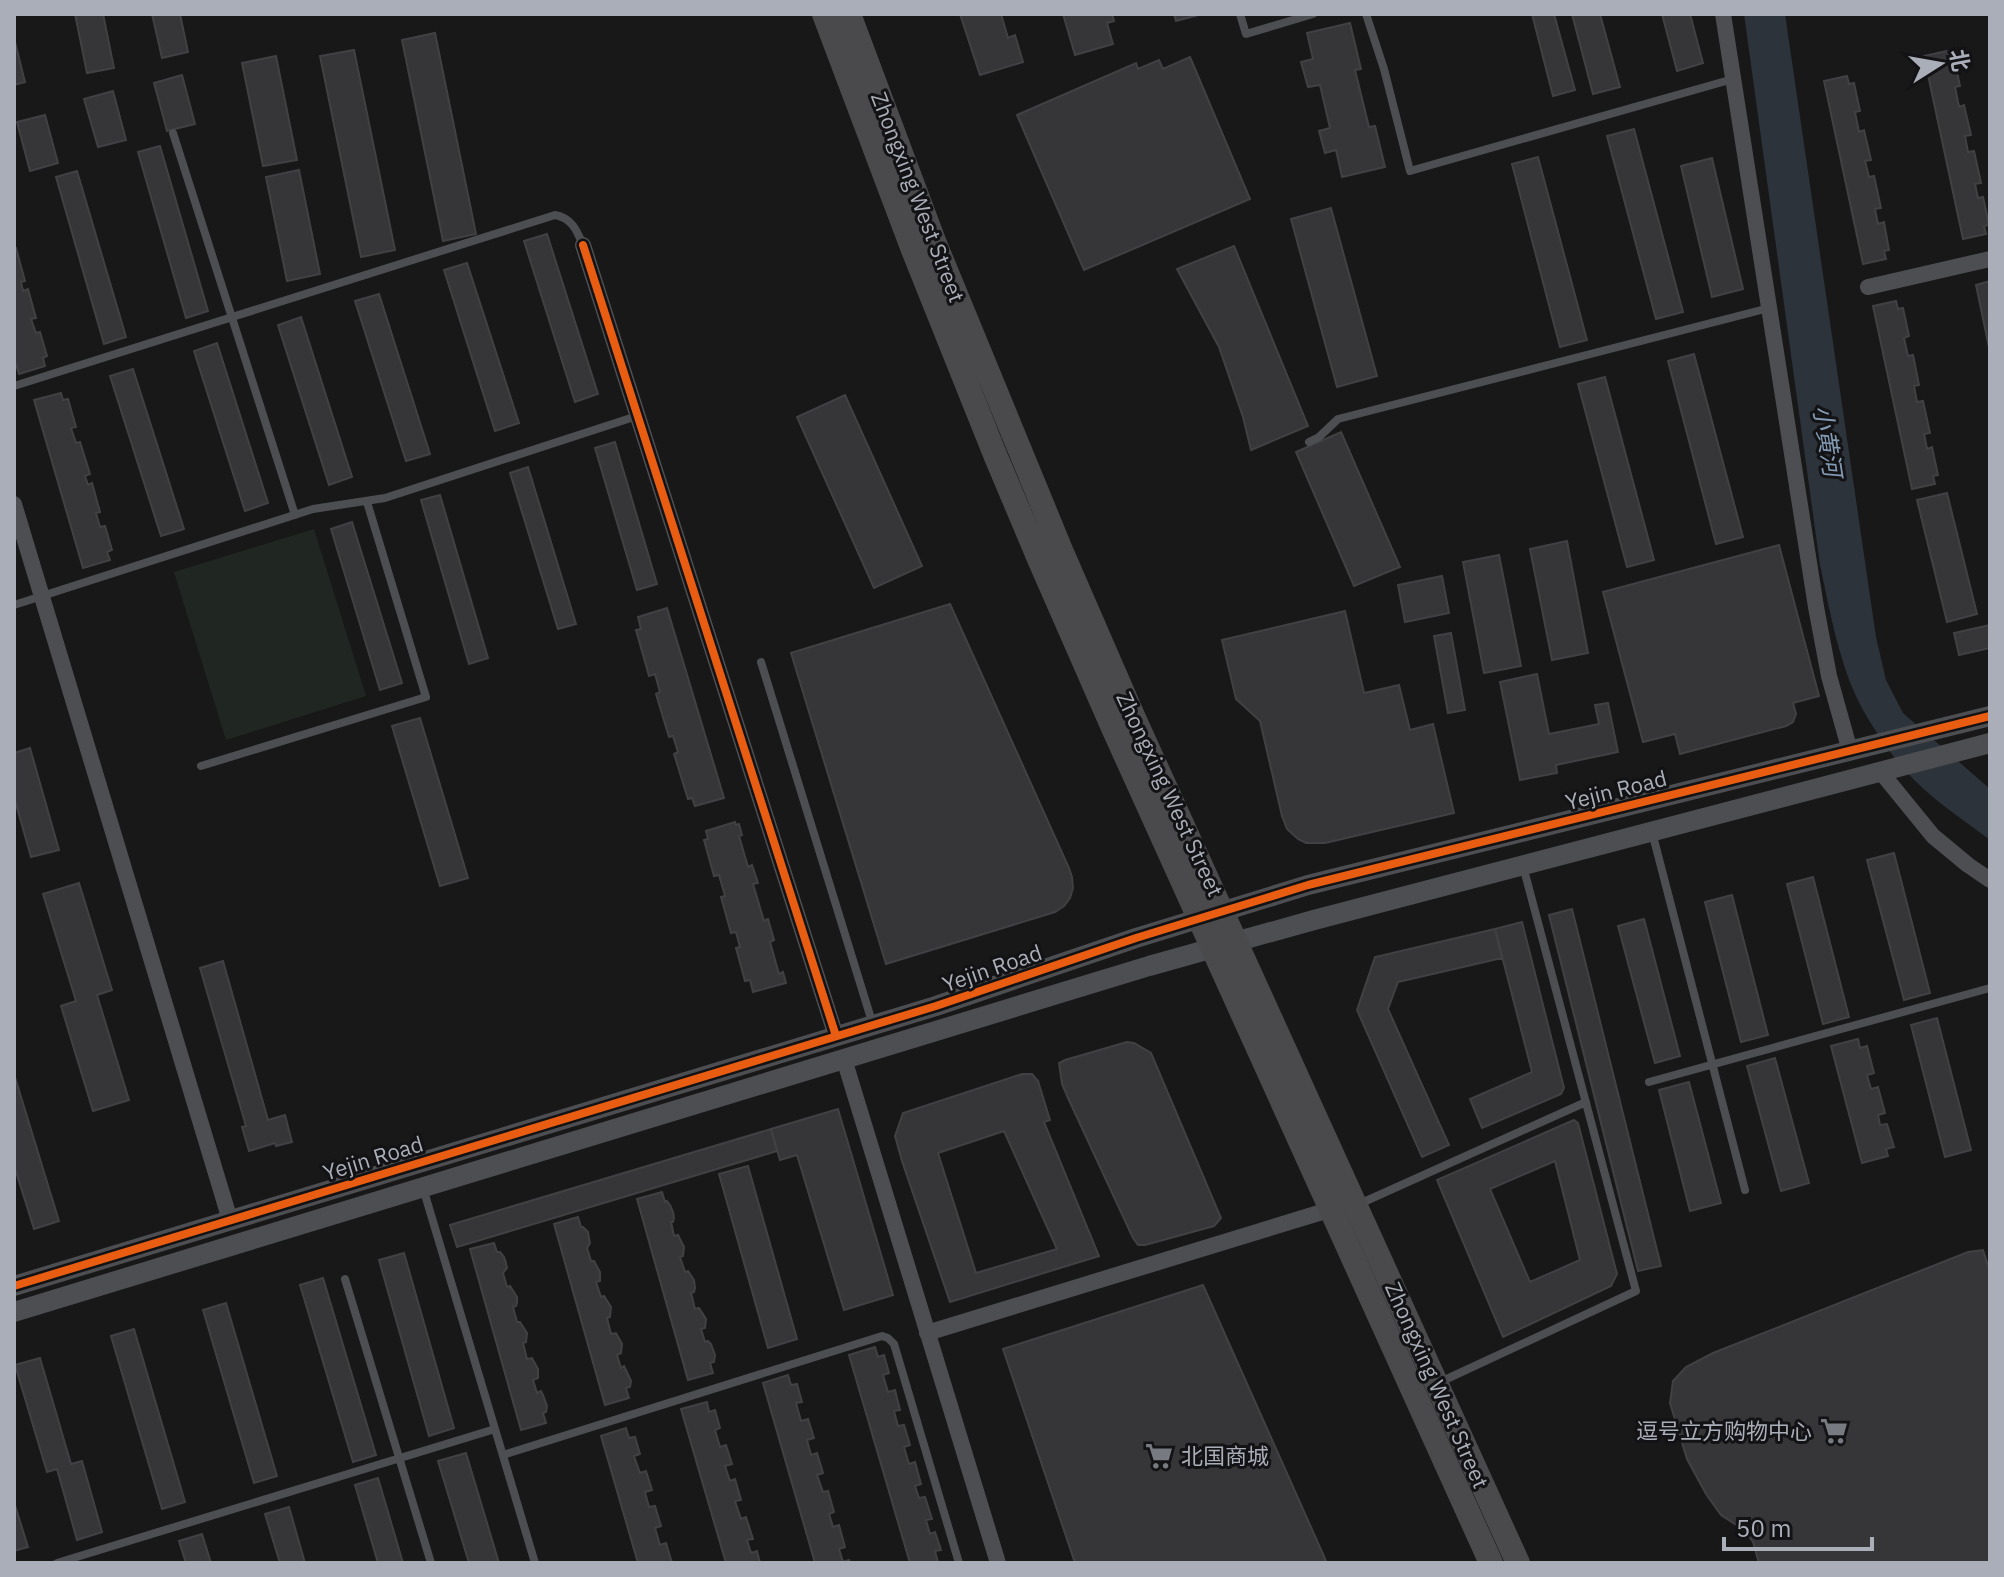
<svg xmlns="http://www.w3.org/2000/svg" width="2004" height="1577" viewBox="0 0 2004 1577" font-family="'IBM Plex Sans','Noto Sans SC',sans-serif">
<rect width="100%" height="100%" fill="#181818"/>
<!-- green -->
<path fill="#202722" d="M314 529 366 696 226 740 174 572Z"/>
<!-- water -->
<path fill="#2c333a" d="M1744 14H1785L1876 637 1886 680 1903 713 1990 789V840C1961 818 1928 797 1904 769 1888 751 1866 718 1856 696 1838 657 1829 607 1820 565Z"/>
<!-- building -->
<path fill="#363638" stroke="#414144" stroke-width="2" fill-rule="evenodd" d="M75 14H103L114 68 87 73Z
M152 14H180L188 52 162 58Z
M960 14H1001L1008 38 1015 35 1023 62 980 75Z
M1063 14H1112L1114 21 1107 23 1113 44 1075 55Z
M1174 14H1202L1176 21Z
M1532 14H1554L1575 90 1553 96Z
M1572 14H1600L1620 87 1593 94Z
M1662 14H1690L1703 63 1677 71Z
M1350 23 1361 69 1355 70 1369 127 1375 126 1385 167 1342 177 1336 150 1325 153 1319 131 1330 128 1320 85 1308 87 1301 62 1313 59 1307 33Z
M435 33 476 234 443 241 402 40Z
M14 38 25 82 14 85Z
M354 50 395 250 361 257 320 56Z
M1947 51 1949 59 1954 58 1960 86 1955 87 1959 107 1964 105 1971 135 1965 136 1968 152 1974 151 1981 183 1975 184 1978 198 1983 197 1989 225 1984 226 1986 234 1963 239 1924 56Z
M276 56 297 160 263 166 242 63Z
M1190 57 1250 199 1084 270 1017 115 1136 63 1138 69 1159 60 1163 69Z
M182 75 195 124 167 131 154 83Z
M1847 76 1849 84 1854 83 1860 111 1855 112 1859 132 1864 130 1871 160 1865 161 1869 177 1874 176 1881 208 1875 209 1878 224 1884 222 1889 250 1884 251 1886 259 1863 264 1824 81Z
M113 91 126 140 98 147 84 99Z
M45 115 58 163 30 171 17 122Z
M1634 129 1683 312 1656 319 1607 136Z
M160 146 208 311 186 318 138 152Z
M1538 157 1587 340 1560 347 1512 164Z
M1712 158 1743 289 1712 297 1681 166Z
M299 170 320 274 287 281 266 177Z
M77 171 126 337 104 344 56 177Z
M1331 208 1377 376 1337 387 1291 219Z
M547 234 598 394 575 402 524 241Z
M1234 246 1308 426 1251 450 1243 417 1219 347 1177 269Z
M14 248H16L25 281 21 282 23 291 28 289 36 318 31 319 36 333 40 332 47 356 43 358 45 366 19 374 14 358Z
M467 263 519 423 495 431 444 270Z
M1990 281V352L1976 285Z
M379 294 430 454 406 461 355 301Z
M1896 301 1898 309 1903 308 1909 336 1904 338 1908 356 1913 355 1919 385 1914 386 1917 402 1923 401 1930 433 1924 434 1927 449 1932 447 1938 475 1933 476 1935 484 1912 489 1873 306Z
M301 317 352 477 329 485 278 325Z
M217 343 268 503 245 511 194 351Z
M1694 354 1743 537 1716 544 1668 361Z
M133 369 184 529 161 536 110 376Z
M1605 377 1654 560 1627 567 1578 384Z
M61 393 63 400 68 399 76 427 71 428 76 443 80 442 90 474 85 476 88 485 92 483 100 512 96 513 100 527 105 526 112 550 107 552 110 560 83 568 34 400Z
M845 395 922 566 874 588 797 417Z
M1341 432 1400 567 1354 586 1296 452Z
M615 442 657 584 637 590 595 448Z
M528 467 576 624 558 629 510 473Z
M1947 493 1977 614 1947 622 1917 500Z
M440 495 488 658 469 664 421 500Z
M352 522 402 683 380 690 331 529Z
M1567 541 1588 653 1552 660 1530 549Z
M1779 545 1819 696 1793 703 1796 714 1793 722 1786 726 1680 754 1675 734 1643 742 1603 592Z
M1499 555 1521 666 1484 673 1463 562Z
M1442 576 1449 613 1405 622 1398 585Z
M950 604 1069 868 1072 877 1073 888 1070 898 1064 906 1055 912 886 964 791 653Z
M667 608 724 798 695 806 692 798 688 799 674 754 678 752 673 736 669 737 656 694 660 692 655 674 649 676 636 630 641 629 638 617Z
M1345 611 1364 693 1399 685 1410 730 1433 724 1454 813 1325 843H1306L1298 839 1287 829 1282 816 1260 721 1236 699 1222 640Z
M1990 625V648L1959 655 1954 633Z
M1451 633 1465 710 1448 713 1434 636Z
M1537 674 1549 734 1599 724 1595 705 1608 703 1618 752 1556 765 1557 773 1520 780 1500 682Z
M420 718 468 878 440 886 392 726Z
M30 748 59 850 31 857 14 797V753Z
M735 822 736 825 739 824 742 835 739 836 748 867 752 865 758 883 753 884 764 921 768 919 774 940 770 942 779 974 783 972 786 983 753 992 750 980 745 981 736 948 740 947 736 932 731 933 721 897 725 896 719 875 714 876 704 840 708 839 706 831Z
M1894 853 1930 993 1904 1000 1867 860Z
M1813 877 1849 1017 1823 1024 1787 884Z
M79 883 112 990 97 995 129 1100 93 1111 61 1006 76 1001 43 894Z
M1732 895 1768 1035 1741 1042 1705 902Z
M1572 909 1661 1266 1638 1271 1549 915Z
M1644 919 1680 1056 1655 1063 1618 926Z
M1522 922 1564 1088 1561 1094 1482 1128 1470 1099 1532 1072 1495 929Z
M1495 929 1502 958 1398 982 1388 1009 1449 1145 1422 1157 1357 1010 1375 957Z
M223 961 268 1120 285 1115 292 1142 276 1146 275 1143 249 1151 242 1127 246 1126 200 968Z
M1937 1018 1971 1150 1945 1157 1911 1025Z
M1858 1039 1860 1048 1867 1046 1874 1073 1867 1075 1871 1089 1878 1087 1885 1113 1878 1115 1880 1125 1887 1124 1894 1147 1886 1149 1888 1156 1862 1163 1831 1046Z
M1127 1042 1134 1043 1151 1053 1221 1218 1214 1226 1145 1245H1138L1133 1238 1068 1098 1062 1084 1059 1063 1065 1060Z
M1775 1058 1809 1183 1781 1191 1747 1066Z
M14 1074 59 1221 34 1229 14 1165Z
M1022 1074H1032L1038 1081 1050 1120 1044 1122 1099 1256 950 1302 902 1161 895 1136 903 1113ZM1004 1131 1057 1249 976 1273 938 1153Z
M1689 1082 1721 1203 1690 1211 1659 1090Z
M838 1109 893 1295 844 1310 797 1155 780 1160 771 1129Z
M1574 1120 1578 1123 1617 1274 1611 1286 1503 1337 1437 1180ZM1555 1161 1580 1260 1530 1282 1490 1189Z
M771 1129 777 1151 457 1247 450 1225Z
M748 1166 797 1339 768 1348 719 1174Z
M662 1192 665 1202 667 1201 670 1205 673 1212 674 1218 673 1222H671L674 1236 678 1235 684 1247 683 1256 680 1257 685 1272 688 1271 694 1280 695 1288 694 1292 691 1293 695 1309 699 1308 706 1319 705 1328 701 1329 705 1342 708 1341 711 1344 715 1355 714 1362 710 1363 713 1373 688 1380 637 1199Z
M578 1217 581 1227H583L588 1232 589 1238 590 1243 587 1248 591 1261H594L600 1272V1281L596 1282 601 1297 604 1296 611 1307 610 1317 607 1318 611 1334 616 1333 622 1344 621 1353 617 1355 621 1368 624 1366 631 1381 630 1387 626 1388 629 1398 605 1405 554 1224Z
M494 1243 497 1252H500L504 1257 506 1263 507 1268 503 1273 507 1287 510 1286 517 1297V1303L516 1306 513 1307 517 1322H520L527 1333 526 1342 523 1343 527 1359 532 1358 538 1369V1378L533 1380 537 1393 541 1391 543 1395 547 1406 546 1412 543 1413 546 1423 521 1430 470 1249Z
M1983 1250 1990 1272V1563H1759L1753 1542 1744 1530 1721 1515 1706 1494 1687 1459 1670 1403 1673 1381 1686 1367 1713 1353 1968 1252Z
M404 1253 454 1428 429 1436 379 1260Z
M323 1278 376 1455 353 1462 300 1285Z
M1203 1285 1327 1563H1075L1003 1349Z
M226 1303 277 1476 254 1483 203 1310Z
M134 1329 185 1502 162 1509 111 1336Z
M875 1347 878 1357 884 1355 889 1373 883 1375 888 1392 895 1390 900 1410 894 1411 898 1426 904 1425 910 1445 904 1447 909 1464 915 1462 921 1484 915 1486 919 1498 925 1497 932 1519 926 1520 930 1534 935 1532 941 1550 935 1551 938 1562 933 1563H910L849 1355Z
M40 1358 71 1464 82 1461 102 1532 77 1540 57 1469 47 1472 15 1365Z
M788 1375 791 1385 797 1384 802 1402 796 1403 801 1421 808 1419 814 1438 807 1440 811 1455 817 1453 823 1473 817 1475 823 1492 828 1491 834 1512 829 1514 833 1527 839 1525 845 1547 839 1549 843 1562 849 1560 850 1563H815L763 1383Z
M707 1402 709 1412 715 1410 720 1428 715 1430 720 1447 726 1445 732 1464 725 1466 730 1481 735 1479 741 1500 735 1501 741 1519 746 1517 753 1539 747 1540 751 1553 757 1551 760 1563H726L681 1409Z
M626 1428 629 1438 635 1437 640 1454 634 1456 640 1473 646 1471 652 1490 645 1492 649 1507 655 1506 661 1526 655 1528 660 1545 666 1543 672 1563H638L601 1436Z
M466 1453 499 1563H469L438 1461Z
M378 1478 403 1563H378L355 1485Z
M14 1502 28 1547 14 1551Z
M289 1507 305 1563H280L265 1514Z
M202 1534 211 1563H186L179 1541Z"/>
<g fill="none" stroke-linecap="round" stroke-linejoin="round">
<!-- service -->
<path stroke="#4d4e51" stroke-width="8" d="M1240 14 1246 34 1313 14
M1366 14 1384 69 1410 171 1733 79
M173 133 295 515
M14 386 555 215C572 218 577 231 583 245
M1309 442 1319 437 1338 419 1769 308
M14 605 313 509 385 498 637 416
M761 662 873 1025
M201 766 426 697 367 502
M1652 832 1745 1190
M1649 1082 1990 988
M423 1188 535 1563
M1357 1205 1586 1102
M345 1279 431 1563
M1438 1383 1636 1291 1523 866
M503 1455 882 1336 888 1338 894 1344 959 1563
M57 1563 495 1429"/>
<!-- minor -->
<path stroke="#4d4e51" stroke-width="16" d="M1723 14 1816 607 1829 676 1850 751
M583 245 836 1036
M1868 287 1990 259
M14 504 230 1220
M1880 771 1933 836 1968 865 1990 880
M844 1059 998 1563
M927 1333 1332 1209"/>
<!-- tertiary -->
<path stroke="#4d4e51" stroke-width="20" d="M14 1286 936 1006 1136 938 1308 885 1990 716
M14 1312 1149 966 1314 920 1990 743"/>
<!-- primary -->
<path stroke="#4a4a4d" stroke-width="24" d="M824 14 913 250 996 457 1039 559 1113 728 1491 1563
M849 14 934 241 1061 550 1134 718 1518 1563"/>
<!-- cycleway casing -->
<g stroke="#131214" stroke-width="13">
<path id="cycleway" d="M583 245 836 1036
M14 1286 936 1006 1136 938 1308 885 1990 716"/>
</g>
<!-- cycleway -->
<use href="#cycleway" stroke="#e95d12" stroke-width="8"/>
</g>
<!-- icons -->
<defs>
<g id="supermarket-bare" transform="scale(2.16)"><path d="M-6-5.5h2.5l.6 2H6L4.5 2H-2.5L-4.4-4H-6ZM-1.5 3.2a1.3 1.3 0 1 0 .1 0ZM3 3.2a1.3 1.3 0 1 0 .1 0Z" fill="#777a81" stroke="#131214" stroke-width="2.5" paint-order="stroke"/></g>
</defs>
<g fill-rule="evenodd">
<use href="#supermarket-bare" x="1834" y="1431"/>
<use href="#supermarket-bare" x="1159" y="1456"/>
</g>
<g text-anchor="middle" stroke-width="6" stroke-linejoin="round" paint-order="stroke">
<!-- street labels -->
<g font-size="22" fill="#aaaeb9" stroke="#131214">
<text transform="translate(918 197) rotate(69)" y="8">Zhongxing West Street</text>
<text transform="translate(1616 790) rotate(-14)" y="8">Yejin Road</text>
<text transform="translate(1170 794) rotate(65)" y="8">Zhongxing West Street</text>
<text transform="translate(992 968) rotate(-19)" y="8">Yejin Road</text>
<text transform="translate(373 1158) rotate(-17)" y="8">Yejin Road</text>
<text transform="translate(1437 1385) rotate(66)" y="8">Zhongxing West Street</text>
</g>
<!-- poi labels -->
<g font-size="22" fill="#aaaeb9" stroke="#131214" text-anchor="end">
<text x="1812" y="1439">逗号立方购物中心</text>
<text x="1181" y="1464" text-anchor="start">北国商城</text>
</g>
<!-- water labels -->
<g font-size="24" font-style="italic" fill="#829ab3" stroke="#131214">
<text transform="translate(1827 441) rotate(81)" y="8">小黄河</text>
</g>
</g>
<!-- border -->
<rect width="2004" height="1577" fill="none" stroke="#aaaeb9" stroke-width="32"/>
<!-- north arrow -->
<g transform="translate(1940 64) rotate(79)" stroke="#131214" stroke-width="6" paint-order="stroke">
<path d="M0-6L14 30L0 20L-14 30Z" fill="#aaaeb9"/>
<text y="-12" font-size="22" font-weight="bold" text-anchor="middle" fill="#aaaeb9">北</text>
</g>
<!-- scale -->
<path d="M1724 1537v12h148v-12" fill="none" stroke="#aaaeb9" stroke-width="4"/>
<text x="1736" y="1537" font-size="24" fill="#aaaeb9" stroke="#131214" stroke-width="6" paint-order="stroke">50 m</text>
</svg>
